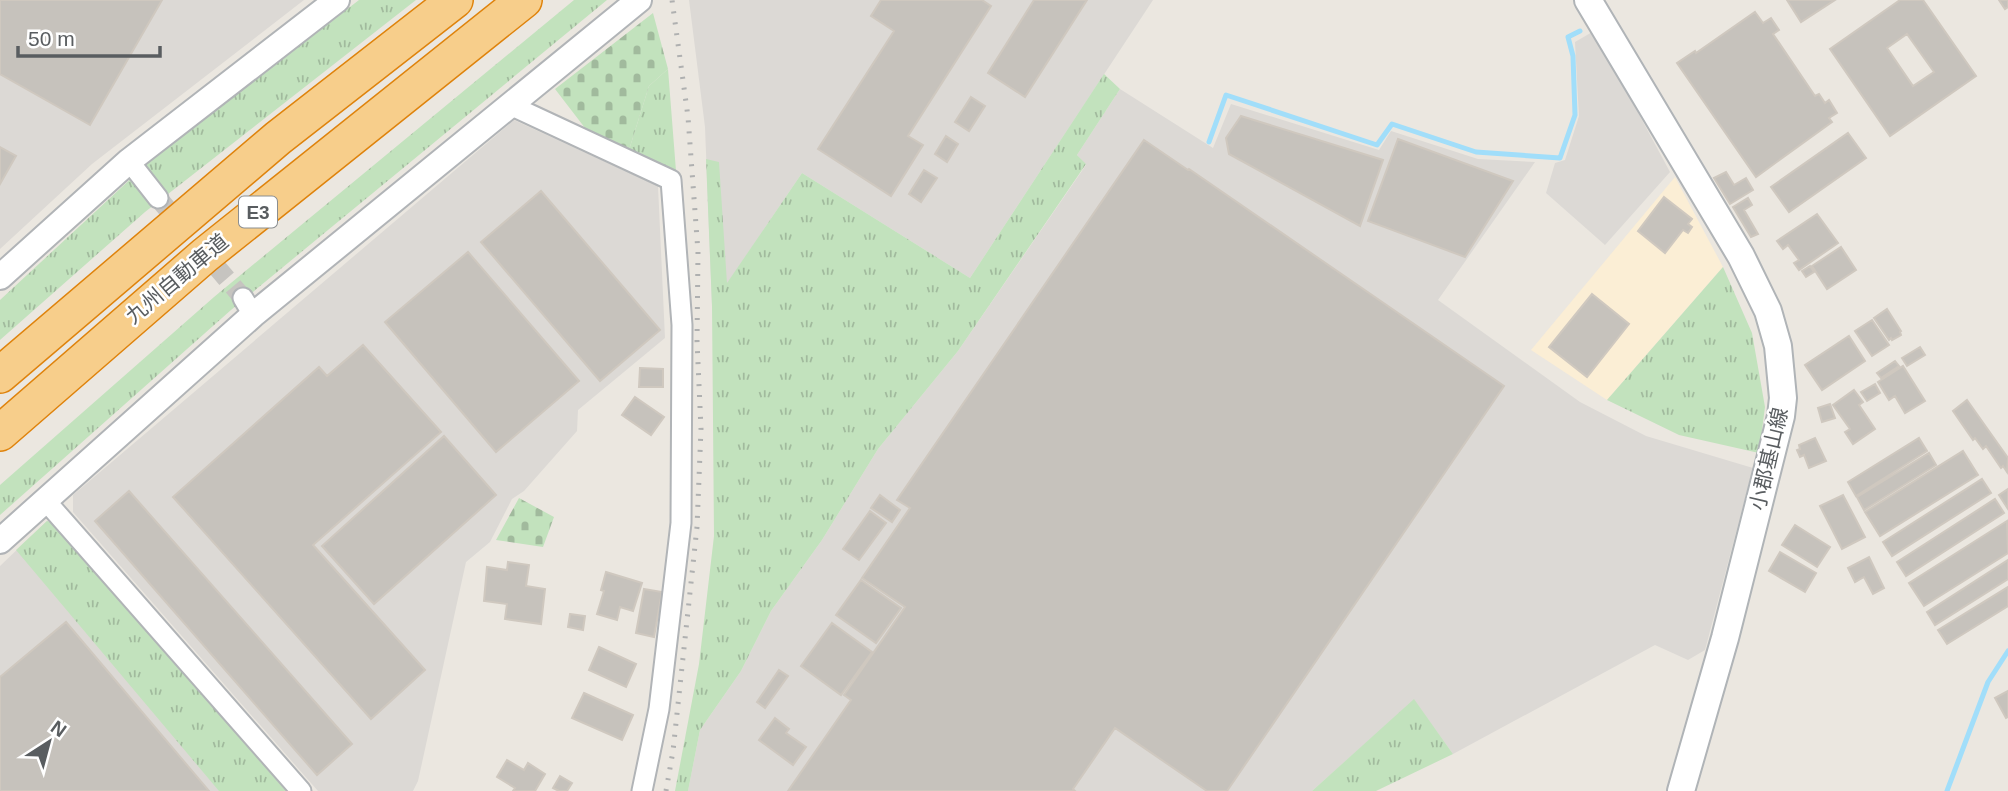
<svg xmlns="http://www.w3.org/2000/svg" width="2008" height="791" viewBox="0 0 2008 791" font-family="Helvetica,'Noto Sans JP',sans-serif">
<defs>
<pattern id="grass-tufts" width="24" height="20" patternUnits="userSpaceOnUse" patternTransform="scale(1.75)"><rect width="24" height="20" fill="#c2e2bd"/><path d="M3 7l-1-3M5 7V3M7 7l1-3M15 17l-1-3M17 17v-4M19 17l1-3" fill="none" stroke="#a1ba9d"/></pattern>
<pattern id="cemetery-stones" width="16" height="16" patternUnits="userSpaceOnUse" patternTransform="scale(1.75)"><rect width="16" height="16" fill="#c2e2bd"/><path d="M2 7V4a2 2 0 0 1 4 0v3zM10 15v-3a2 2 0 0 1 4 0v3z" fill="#a1ba9d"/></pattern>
</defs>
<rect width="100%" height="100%" fill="#ebe7e0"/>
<!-- commercial -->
<path fill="#fbeed5" d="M1675 177 1723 267 1607 400 1531 350Z"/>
<!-- industrial -->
<path fill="#dcd9d5" d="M0 0H304L92 164 0 249Z
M689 0H1153L970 278 802 173 712 306 705 127Z
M1594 31 1670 172 1605 245 1546 193 1555 163 1565 160 1579 116 1575 42Z
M1120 89 1213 148 1231 104 1379 150 1391 131 1478 159 1535 162 1438 300 1580 402 1646 436 1753 468 1705 650 1688 660 1655 645 1453 754 1414 700 1312 791H688L700 730 741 671 771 611 822 540 878 449 958 351 1086 165 1077 155Z
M514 120 658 186 665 338 578 410 577 431 524 491 512 499 490 542 466 562 418 781 413 791H318L73 512V495Z
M47 521 286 791H0V566Z"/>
<!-- grass -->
<path fill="url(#grass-tufts)" d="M359 0H416L145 212 0 340V300L150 161Z
M574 0H607L231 310 0 515V485L214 297Z
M668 69 676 171 629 150 649 86Z
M1104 74 1120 89 1077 155 1086 164 958 351 878 449 822 540 771 611 741 671 700 730 688 791H675L699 664 714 536 712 306 706 159 719 162 727 283 802 173 970 278Z
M1723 267 1752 333 1765 407 1759 453 1679 435 1607 400Z
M47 521 56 523 286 791H219L16 550Z
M1414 699 1453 754 1376 791H1312Z"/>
<!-- cemetery -->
<path fill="url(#cemetery-stones)" d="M653 13 668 69 649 86 629 150 585 128 555 89Z
M519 498 554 517 543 547 496 540Z"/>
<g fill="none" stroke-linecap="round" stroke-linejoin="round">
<!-- stream -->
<path stroke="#a1defa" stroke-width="5" d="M1209 142 1226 95 1377 145 1392 124 1476 152 1560 158 1575 115 1573 56 1568 37 1580 31
M1947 791 1988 682 2008 651"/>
</g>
<!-- building -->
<path fill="#c6c2bc" stroke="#cfc8bf" stroke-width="2" fill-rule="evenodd" d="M0 0H162L90 125 0 74Z
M881 0H982L991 6 908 136 923 145 891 196 818 149 894 31 871 16Z
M1034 0H1087L1025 97 988 73Z
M1787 0H1835L1801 22Z
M1900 0H1923L1976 76 1890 136 1830 49ZM1907 34 1934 72 1913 86 1887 48Z
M1999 0H2008V7L2005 9Z
M1755 12 1763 23 1771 18 1779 30 1773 34 1815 96 1819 94 1825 103 1829 100 1837 113 1829 118 1832 122 1756 177 1677 63 1695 51 1696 53Z
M971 97 985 106 969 131 955 122Z
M1241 116 1383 160 1360 226 1229 154 1226 138Z
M1848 133 1866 158 1789 212 1771 187Z
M946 136 958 144 947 162 935 154Z
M1398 139 1513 181 1465 257 1368 221Z
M1144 140 1188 170 1189 169 1504 386 1227 791H1207L1115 728 1073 789 1075 791H788L851 700 844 695 905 607 862 578 910 508 897 500Z
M0 147 16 156 0 184Z
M924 170 937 178 921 202 909 194Z
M1726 172 1734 185 1746 178 1753 190 1730 204 1714 178Z
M541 191 660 330 600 381 481 242Z
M1664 197 1692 219 1688 224 1692 227 1688 233 1683 230 1665 253 1638 231Z
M1748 198 1752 205 1744 210 1758 234 1751 237 1733 207Z
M1817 214 1838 243 1799 270 1794 263 1799 260 1788 245 1783 249 1777 241Z
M1841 247 1856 270 1827 289 1812 266Z
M468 252 579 381 496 452 385 322Z
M1810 266 1814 272 1806 277 1802 271Z
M1592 294 1629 324 1587 377 1549 347Z
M1887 309 1901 331 1900 332 1901 335 1892 340 1891 338 1889 340 1874 318Z
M1872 320 1889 345 1872 356 1855 331Z
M1849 336 1865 361 1822 390 1805 365Z
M363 345 441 432 313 545 425 670 371 719 173 497 319 367 327 376Z
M1920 347 1925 355 1907 366 1902 358Z
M1895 361 1899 366 1881 378 1877 373Z
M1903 366 1925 401 1905 413 1895 396 1889 400 1878 382Z
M640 368 663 369V387H639Z
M1875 384 1880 393 1867 401 1861 392Z
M1854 390 1863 402 1859 405 1875 429 1853 444 1845 432 1850 429 1833 405Z
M635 397 664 417 651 435 622 415Z
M1967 400 2008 458 2007 472 2003 466 2001 468 1986 446 1983 449 1975 438 1973 440 1953 411Z
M1830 404 1835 418 1822 422 1818 408Z
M444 436 496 495 374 604 322 546Z
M1815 438 1826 461 1809 468 1804 455 1800 457 1797 450 1800 449 1799 445Z
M1919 438 1927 451 1856 496 1848 482Z
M1963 451 1978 475 1880 536 1865 512Z
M1929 453 1936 465 1864 510 1857 497Z
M1982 479 1991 493 1892 556 1883 542Z
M2008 489V509L1999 495Z
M129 491 352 744 317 775 95 521Z
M880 495 900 510 892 522 871 508Z
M1843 495 1865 537 1842 549 1820 506Z
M1995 499 2004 513 1906 576 1897 562Z
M870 511 886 523 859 560 843 549Z
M2007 521 2008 553 1924 606 1909 583Z
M1795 525 1830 547 1817 567 1782 545Z
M1780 552 1816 573 1805 592 1769 571Z
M1869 557 1884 588 1873 594 1864 577 1855 582 1848 568Z
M2008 560V579L1935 625 1927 612Z
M508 562 529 565 526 586 545 589 541 624 505 619 507 604 484 601 487 567 507 570Z
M606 572 642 583 633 611 620 607 617 620 597 614 604 591 601 590Z
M861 580 901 608 876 643 836 615Z
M2008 587V606L1947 644 1938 630Z
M644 589 662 592 654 637 636 633Z
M570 614 585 616 583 630 568 627Z
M66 622 209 791H0V677Z
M832 623 872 652 841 695 801 666Z
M599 647 636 664 626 687 589 670Z
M779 670 788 676 765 708 757 702Z
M2008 691V717L2006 718 1995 698Z
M584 693 633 715 622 740 572 718Z
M775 718 789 729 786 733 806 747 793 765 759 740Z
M507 760 524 770 528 763 545 774 535 791H513L515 788 497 777Z
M560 776 572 783 567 791H559L553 788Z"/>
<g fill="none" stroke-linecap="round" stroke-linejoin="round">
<!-- minor-tunnel -->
<path stroke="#c6c4c0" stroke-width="19" stroke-dasharray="19 10" stroke-linecap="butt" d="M158 198 243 298"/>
<!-- minor casing -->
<g stroke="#b1b4b7" stroke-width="23">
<path id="minor" d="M510 105 671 180 682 325 681 523 659 709 642 791
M129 161 158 198
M243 298 253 315
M45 500 301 791"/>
</g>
<!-- tertiary casing -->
<g stroke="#b1b4b7" stroke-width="28">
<path id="tertiary" d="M0 277 129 161 337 0
M0 541 253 315 639 0"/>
</g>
<!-- secondary casing -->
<g stroke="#b0b4b7" stroke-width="30">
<path id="secondary" d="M1588 0 1741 256 1768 311 1778 346 1783 398 1781 416 1725 638 1681 791"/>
</g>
<!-- motorway casing -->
<g stroke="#df830c" stroke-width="38">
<path id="motorway" d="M0 375 278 138 455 0
M0 433 205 255 524 0"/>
</g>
<!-- minor -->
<use href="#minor" stroke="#fff" stroke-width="19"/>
<!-- tertiary -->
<use href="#tertiary" stroke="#fff" stroke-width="24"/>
<!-- secondary -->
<use href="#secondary" stroke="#fff" stroke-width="26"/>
<!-- motorway -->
<use href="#motorway" stroke="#f7ce8b" stroke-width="35"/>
<!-- rail -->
<path stroke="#afb0b0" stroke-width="5" stroke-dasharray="2 9" stroke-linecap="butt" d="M666 791 673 751 697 527 701 429 697 341 698 252 688 117 672 0"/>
</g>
<g text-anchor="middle" stroke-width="5" stroke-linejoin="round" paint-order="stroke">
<!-- shield labels -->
<rect fill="#fff" stroke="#8b8e90" stroke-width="2" x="239" y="196.5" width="38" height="31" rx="5"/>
<g font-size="19" font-weight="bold" fill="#595d60">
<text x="258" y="219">E3</text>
</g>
<!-- street labels -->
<g font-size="21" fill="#595d60" stroke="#fff">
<text transform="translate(177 279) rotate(-40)" y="7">九州自動車道</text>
<text transform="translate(1769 459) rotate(-77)" y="7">小郡基山線</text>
</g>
</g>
<!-- north arrow -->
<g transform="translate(49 742) rotate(36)" stroke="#ffffff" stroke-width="5" paint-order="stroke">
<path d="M0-5L12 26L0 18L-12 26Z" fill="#595d60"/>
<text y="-10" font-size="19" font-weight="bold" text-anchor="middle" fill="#595d60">N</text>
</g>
<!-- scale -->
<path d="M18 46v10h142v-10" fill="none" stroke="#595d60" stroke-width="3.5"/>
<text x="28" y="46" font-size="21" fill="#595d60" stroke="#ffffff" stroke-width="5" paint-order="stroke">50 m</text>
</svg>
